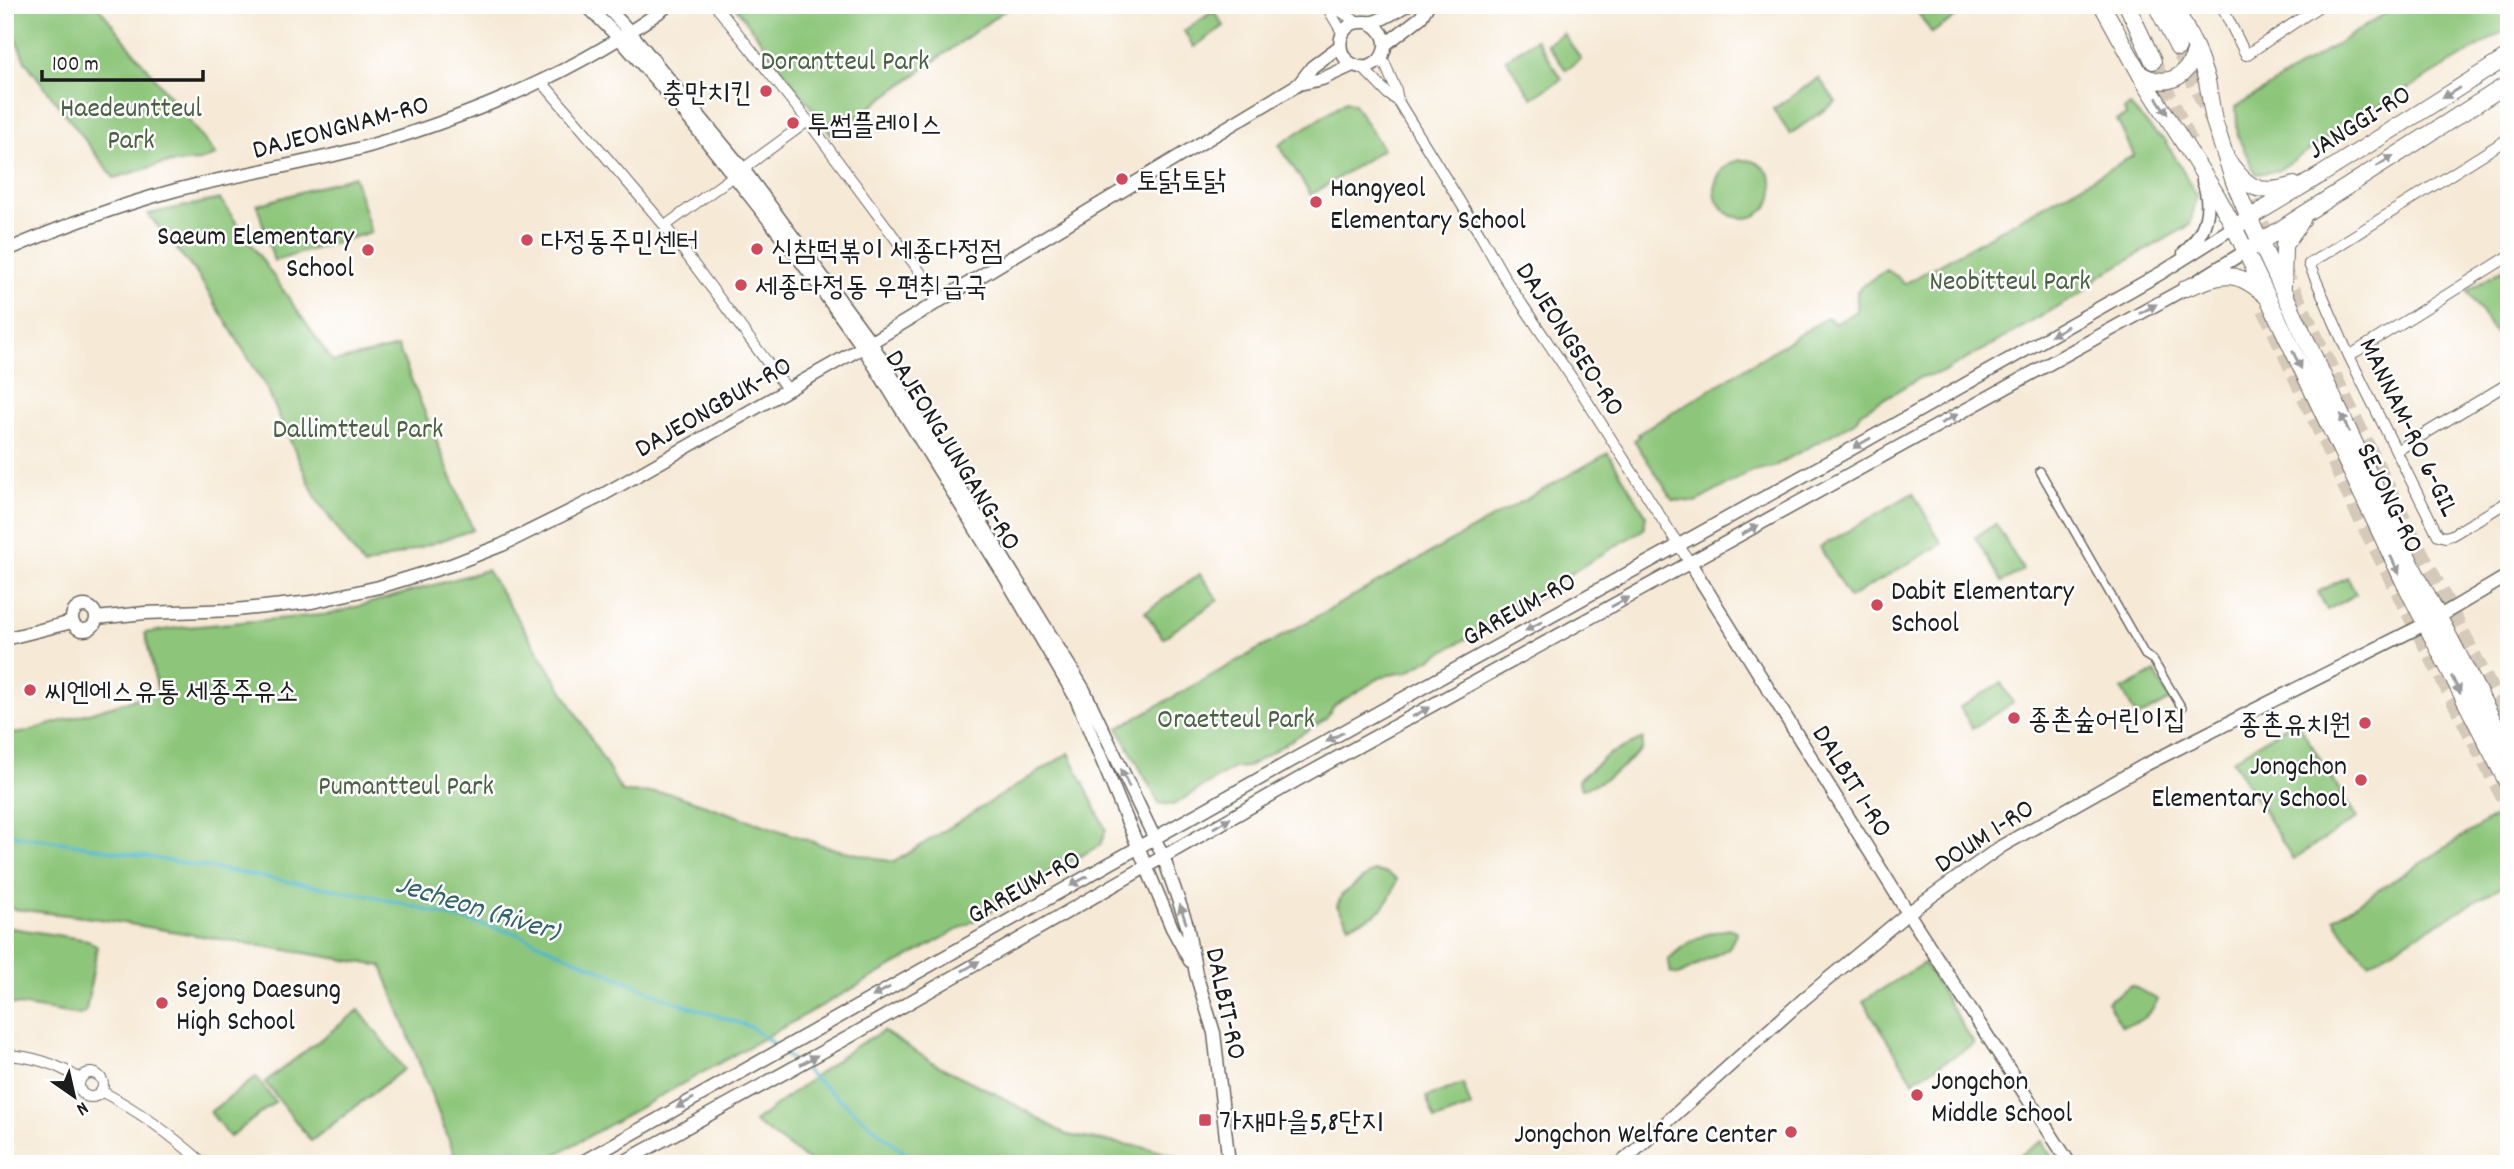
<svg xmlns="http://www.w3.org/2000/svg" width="2514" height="1169" viewBox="0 0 2514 1169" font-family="Dekko,'Poor Story',sans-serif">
<rect width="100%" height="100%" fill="#fff"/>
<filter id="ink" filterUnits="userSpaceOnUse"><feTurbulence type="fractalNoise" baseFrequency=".0143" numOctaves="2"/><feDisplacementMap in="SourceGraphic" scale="14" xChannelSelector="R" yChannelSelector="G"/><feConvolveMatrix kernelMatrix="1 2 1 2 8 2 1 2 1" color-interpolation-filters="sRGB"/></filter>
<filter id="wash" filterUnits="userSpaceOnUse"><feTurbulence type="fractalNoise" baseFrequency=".00686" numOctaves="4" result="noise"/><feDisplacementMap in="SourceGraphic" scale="28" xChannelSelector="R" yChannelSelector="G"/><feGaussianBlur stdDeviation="1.57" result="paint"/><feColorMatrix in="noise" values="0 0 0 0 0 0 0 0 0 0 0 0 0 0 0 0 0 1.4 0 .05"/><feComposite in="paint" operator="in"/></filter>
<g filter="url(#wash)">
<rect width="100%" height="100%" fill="#f6e9d5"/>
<!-- green -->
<path fill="#8dc67a" stroke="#54714b" stroke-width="2" d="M5 5H97L216 155 199 161 162 164 114 178 25 61 5 13Z
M734 5H1012L832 135Z
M1922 5H1963L1966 10 1932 33 1916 10Z
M2399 5H2509V28L2340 130 2277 171 2256 174 2238 137 2236 107Z
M1214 11 1224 26 1194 47 1184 31Z
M1563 33 1581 59 1566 70 1547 44Z
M1536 39 1562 79 1532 98 1506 59Z
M1819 78 1836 102 1790 134 1773 109Z
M1346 101 1354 104 1383 149 1311 195 1279 145Z
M2130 106 2155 133 2165 140 2197 196 2190 225 2100 276 2082 293 1944 372 1921 377 1860 413 1856 421 1773 467 1752 471 1696 502 1673 500 1634 440 1639 437 1638 434 1828 317 1835 324 1857 311V291L1872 279 1887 270 1898 277 1904 284 2134 155 2117 120 2126 116 2124 110Z
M1715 189a29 29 0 1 1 58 0a29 29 0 1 1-58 0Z
M354 176 371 232 274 261 257 205Z
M220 199 333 362 398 347 473 530 364 566 317 500 266 387 197 274 148 214Z
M2509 266V354L2467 291Z
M1608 453 1646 515 1644 529 1560 580 1552 590 1407 672 1383 676 1334 706 1326 719 1247 767 1234 768 1173 805 1159 803 1118 728Z
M1913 493 1942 544 1849 598 1820 547Z
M1996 524 2023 570 2002 582 1975 537Z
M487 570 560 686 622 792 670 793 831 848 894 862 1069 753 1106 830 1100 845 1028 885 1009 901 539 1164H458L382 966 93 918 5 908V734L22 733 158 692 145 633 177 628 331 614Z
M1200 574 1218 600 1163 638 1145 612Z
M2347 577 2356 594 2327 610 2318 592Z
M2155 672 2170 700 2137 718 2122 690Z
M2001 683 2013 703 1972 728 1960 707Z
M2296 720 2357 818 2293 859 2232 760Z
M1643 739 1642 749C1623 767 1608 781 1582 789L1578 780 1609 754Z
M2508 814 2509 882 2369 963 2346 937 2334 918 2497 815Z
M1373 871 1387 873 1397 880C1386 912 1380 914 1349 925L1337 906 1342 895Z
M5 927 88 940 97 947 86 1011 80 1015 5 1003Z
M1731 929 1737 932 1729 948 1679 975 1671 973 1668 960C1686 941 1705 932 1731 929Z
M1924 963 1974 1044 1913 1081 1863 1001Z
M2131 985 2158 1000C2150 1014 2140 1024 2122 1026L2107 1002Z
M359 1010 404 1069 311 1141 265 1082Z
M883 1031 937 1065 1000 1096 1067 1135 1148 1148 1201 1164H813L754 1122 854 1047Z
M256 1077 275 1102 230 1137 210 1112Z
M1463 1084 1471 1107 1435 1120 1426 1097Z
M2042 1141 2056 1164H2006Z"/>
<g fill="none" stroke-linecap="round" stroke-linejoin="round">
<!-- stream -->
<path stroke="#4eb8cb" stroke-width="3.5" d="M5 834 73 844 372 896 515 933 675 1002 751 1027 777 1047
M782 1052 796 1063
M802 1068 902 1151 923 1164"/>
</g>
</g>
<g filter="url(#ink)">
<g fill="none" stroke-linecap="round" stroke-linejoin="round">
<!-- trunk-tunnel -->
<path stroke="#d5cab9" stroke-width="16" stroke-dasharray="16 8" stroke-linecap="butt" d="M2178 48 2212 119
M2153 61 2191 145
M2241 181 2387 487 2509 725
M2265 309 2354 505 2509 808"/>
<!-- pedestrian casing -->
<g stroke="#68645d" stroke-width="10">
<path id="pedestrian" d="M2040 471 2145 655 2153 660 2182 708"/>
</g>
<!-- minor casing -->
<g stroke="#68645d" stroke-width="12">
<path id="minor" d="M715 5 808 121 941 300
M1326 5 1343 34
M1331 5 1357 22
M2221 5 2246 55 2321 5
M1382 57 1396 90 1398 101 1481 236 1507 282 1580 390 1690 563
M1362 67 1388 94 1398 101
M542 82 665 226 788 390
M2509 138 2309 264 2349 356 2438 535 2445 537 2452 535 2509 501
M665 226 808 121
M2349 356 2509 256
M2398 450 2509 383
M5 1055C33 1056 57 1064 80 1079
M79 1085a12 12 0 1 1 24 0a12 12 0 1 1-24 0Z
M101 1091C139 1111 172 1135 204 1164"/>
</g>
<!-- tertiary casing -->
<g stroke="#68645d" stroke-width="15">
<path id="tertiary" d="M586 5 620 39 683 111 798 257 863 347 1004 575 1076 698 1172 928 1190 961
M605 5 630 32 743 169 870 341 1084 690 1163 856 1187 925 1196 974 1214 1033 1229 1164
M1370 23C1401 38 1379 79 1352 64 1337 56 1336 33 1352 24 1359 20 1366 23 1373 22 1385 19 1396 11 1407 5
M1386 44 1421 17 1428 5
M1299 84 1312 67 1340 46
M5 251C60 227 117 206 176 190 241 173 308 164 372 145 480 113 578 71 669 5
M2184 253C2206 233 2213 209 2203 181
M1690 563 1908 913 2070 1164
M72 618a12 12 0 1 1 24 0a12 12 0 1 1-24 0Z
M2438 617 2509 575
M96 618 145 613 235 610 312 602 379 587 451 565 502 545 599 497 863 347 1299 84 1322 79 1353 65
M5 639 72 622
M579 1164 1289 762 1846 452 2161 273 2234 227
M620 1164 849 1037 1297 780 2186 288 2246 251
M1620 1164 1805 998 1908 913 2002 846 2145 765 2425 624"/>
</g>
<!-- primary casing -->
<g stroke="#68645d" stroke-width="18">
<path id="primary" d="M2509 56 2319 176 2234 227 2404 582 2509 786
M2228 161C2248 189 2260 196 2294 185
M2249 218 2414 570 2509 751
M2251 248 2509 83
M2283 286 2284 245 2302 220
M2186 288C2221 275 2235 267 2266 296"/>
</g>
<!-- trunk casing -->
<g stroke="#68645d" stroke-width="18">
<path id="trunk" d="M2102 5 2140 74 2216 194 2234 227
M2127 5 2153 61
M2156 5 2178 48
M2174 5 2196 49 2207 81 2214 121 2234 182 2249 218
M2140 74C2167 89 2188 78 2196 49"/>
</g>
<!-- pedestrian -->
<use href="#pedestrian" stroke="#fff" stroke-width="7"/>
<!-- minor -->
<use href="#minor" stroke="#fff" stroke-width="10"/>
<!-- tertiary -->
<use href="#tertiary" stroke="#fff" stroke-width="12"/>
<!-- primary -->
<use href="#primary" stroke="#fff" stroke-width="16"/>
<!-- trunk -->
<use href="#trunk" stroke="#fff" stroke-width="16"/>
</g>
<!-- one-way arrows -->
<defs><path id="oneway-solid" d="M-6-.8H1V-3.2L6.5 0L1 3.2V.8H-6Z" transform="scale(1.75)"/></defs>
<g fill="#999">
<use href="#oneway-solid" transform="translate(2451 93) rotate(148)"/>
<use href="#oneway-solid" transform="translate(2162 106) rotate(56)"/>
<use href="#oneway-solid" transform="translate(2385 161) rotate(-32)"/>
<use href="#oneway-solid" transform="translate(2148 309) rotate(-29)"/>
<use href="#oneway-solid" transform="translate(2059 331) rotate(150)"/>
<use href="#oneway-solid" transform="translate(2297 360) rotate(64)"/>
<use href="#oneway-solid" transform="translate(1949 419) rotate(-29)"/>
<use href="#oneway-solid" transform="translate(2345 423) rotate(-115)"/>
<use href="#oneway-solid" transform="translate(1862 443) rotate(150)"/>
<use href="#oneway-solid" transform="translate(1750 530) rotate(-29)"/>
<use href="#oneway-solid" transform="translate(2395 565) rotate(64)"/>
<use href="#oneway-solid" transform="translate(1620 602) rotate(-29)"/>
<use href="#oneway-solid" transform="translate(1534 626) rotate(151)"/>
<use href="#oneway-solid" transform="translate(2456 685) rotate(63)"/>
<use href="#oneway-solid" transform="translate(1421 712) rotate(-29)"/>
<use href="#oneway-solid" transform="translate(1335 737) rotate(151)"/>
<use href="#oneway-solid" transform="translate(1125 778) rotate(-115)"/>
<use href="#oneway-solid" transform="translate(1222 823) rotate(-30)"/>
<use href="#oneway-solid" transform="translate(1079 881) rotate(151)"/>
<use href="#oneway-solid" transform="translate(1183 914) rotate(-109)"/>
<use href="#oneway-solid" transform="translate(971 966) rotate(-30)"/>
<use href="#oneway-solid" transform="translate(881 992) rotate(151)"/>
<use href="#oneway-solid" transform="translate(809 1060) rotate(-29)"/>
<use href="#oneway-solid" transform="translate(685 1103) rotate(150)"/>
</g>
</g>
<!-- markers -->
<g fill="#d1495b" stroke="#fff" stroke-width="2.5">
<circle cx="766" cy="91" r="7"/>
<circle cx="793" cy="123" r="7"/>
<circle cx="1122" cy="179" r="7"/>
<circle cx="1316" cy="202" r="7"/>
<circle cx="527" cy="240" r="7"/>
<circle cx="757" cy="249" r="7"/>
<circle cx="368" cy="250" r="7"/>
<circle cx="741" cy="285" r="7"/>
<circle cx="1877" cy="605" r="7"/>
<circle cx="30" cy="690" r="7"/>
<circle cx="2014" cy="718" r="7"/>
<circle cx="2365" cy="723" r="7"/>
<circle cx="2361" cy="780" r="7"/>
<circle cx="162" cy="1003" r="7"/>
<circle cx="1917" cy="1095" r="7"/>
<rect x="1198" y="1113" width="14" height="14" rx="3.5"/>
<circle cx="1791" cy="1132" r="7"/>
</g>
<g text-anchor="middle" stroke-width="5" stroke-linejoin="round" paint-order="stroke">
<!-- park labels -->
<g font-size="28" fill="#496042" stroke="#fff">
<text x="845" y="69">Dorantteul Park</text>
<text x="131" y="116">Haedeuntteul<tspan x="131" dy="32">Park</tspan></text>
<text x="2010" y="289">Neobitteul Park</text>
<text x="358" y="437">Dallimtteul Park</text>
<text x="1236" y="727">Oraetteul Park</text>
<text x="406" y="794">Pumantteul Park</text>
</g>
<!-- poi labels -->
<g font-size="28" fill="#1c1c1c" stroke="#fff" text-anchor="start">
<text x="752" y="101" text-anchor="end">충만치킨</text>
<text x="807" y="133">투썸플레이스</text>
<text x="1136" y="189">토닭토닭</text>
<text x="1330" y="196">Hangyeol<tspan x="1330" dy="32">Elementary School</tspan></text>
<text x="354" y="244" text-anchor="end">Saeum Elementary<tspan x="354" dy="32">School</tspan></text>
<text x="541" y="250">다정동주민센터</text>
<text x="771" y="259">신참떡볶이 세종다정점</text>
<text x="755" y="295">세종다정동 우편취급국</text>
<text x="1891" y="599">Dabit Elementary<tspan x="1891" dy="32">School</tspan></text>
<text x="44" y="700">씨엔에스유통 세종주유소</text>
<text x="2028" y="728">종촌숲어린이집</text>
<text x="2351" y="733" text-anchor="end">종촌유치원</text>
<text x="2347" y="774" text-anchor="end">Jongchon<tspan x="2347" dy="32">Elementary School</tspan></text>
<text x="176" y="997">Sejong Daesung<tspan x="176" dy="32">High School</tspan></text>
<text x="1931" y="1089">Jongchon<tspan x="1931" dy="32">Middle School</tspan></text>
<text x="1219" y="1130">가재마을5,8단지</text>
<text x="1777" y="1142" text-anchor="end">Jongchon Welfare Center</text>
</g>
<!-- street labels -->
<g font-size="28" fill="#1c1c1c" stroke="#fff">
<text transform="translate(2358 120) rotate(-32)" y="10">JANGGI-RO</text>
<text transform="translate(340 125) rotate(-15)" y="10">DAJEONGNAM-RO</text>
<text transform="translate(1572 338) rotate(57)" y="10">DAJEONGSEO-RO</text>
<text transform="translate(712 405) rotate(-30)" y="10">DAJEONGBUK-RO</text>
<text transform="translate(2411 426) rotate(64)" y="10">MANNAM-RO 6-GIL</text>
<text transform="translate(955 449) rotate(58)" y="10">DAJEONGJUNGANG-RO</text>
<text transform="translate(2392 497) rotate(64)" y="10">SEJONG-RO</text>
<text transform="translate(1518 607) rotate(-29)" y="10">GAREUM-RO</text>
<text transform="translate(1854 780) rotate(58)" y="10">DALBIT 1-RO</text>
<text transform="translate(1983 834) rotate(-33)" y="10">DOUM 1-RO</text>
<text transform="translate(1023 885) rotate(-29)" y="10">GAREUM-RO</text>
<text transform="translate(1228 1003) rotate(78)" y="10">DALBIT-RO</text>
</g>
<!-- water labels -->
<g font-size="30" font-style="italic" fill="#32626b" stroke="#fff">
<text transform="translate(478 906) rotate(17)" y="10">Jecheon (River)</text>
</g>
</g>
<!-- margin -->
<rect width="2514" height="1169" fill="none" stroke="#fff" stroke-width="28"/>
<!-- north arrow -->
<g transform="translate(74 1096) rotate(146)" stroke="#ffffff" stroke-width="5" paint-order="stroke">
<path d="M0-5L12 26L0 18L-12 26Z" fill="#1c1c1c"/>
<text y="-10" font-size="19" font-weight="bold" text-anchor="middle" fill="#1c1c1c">N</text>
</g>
<!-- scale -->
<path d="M42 70v10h161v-10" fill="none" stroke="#1c1c1c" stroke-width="3.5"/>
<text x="52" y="70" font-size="21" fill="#1c1c1c" stroke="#ffffff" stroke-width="5" paint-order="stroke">100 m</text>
</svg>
